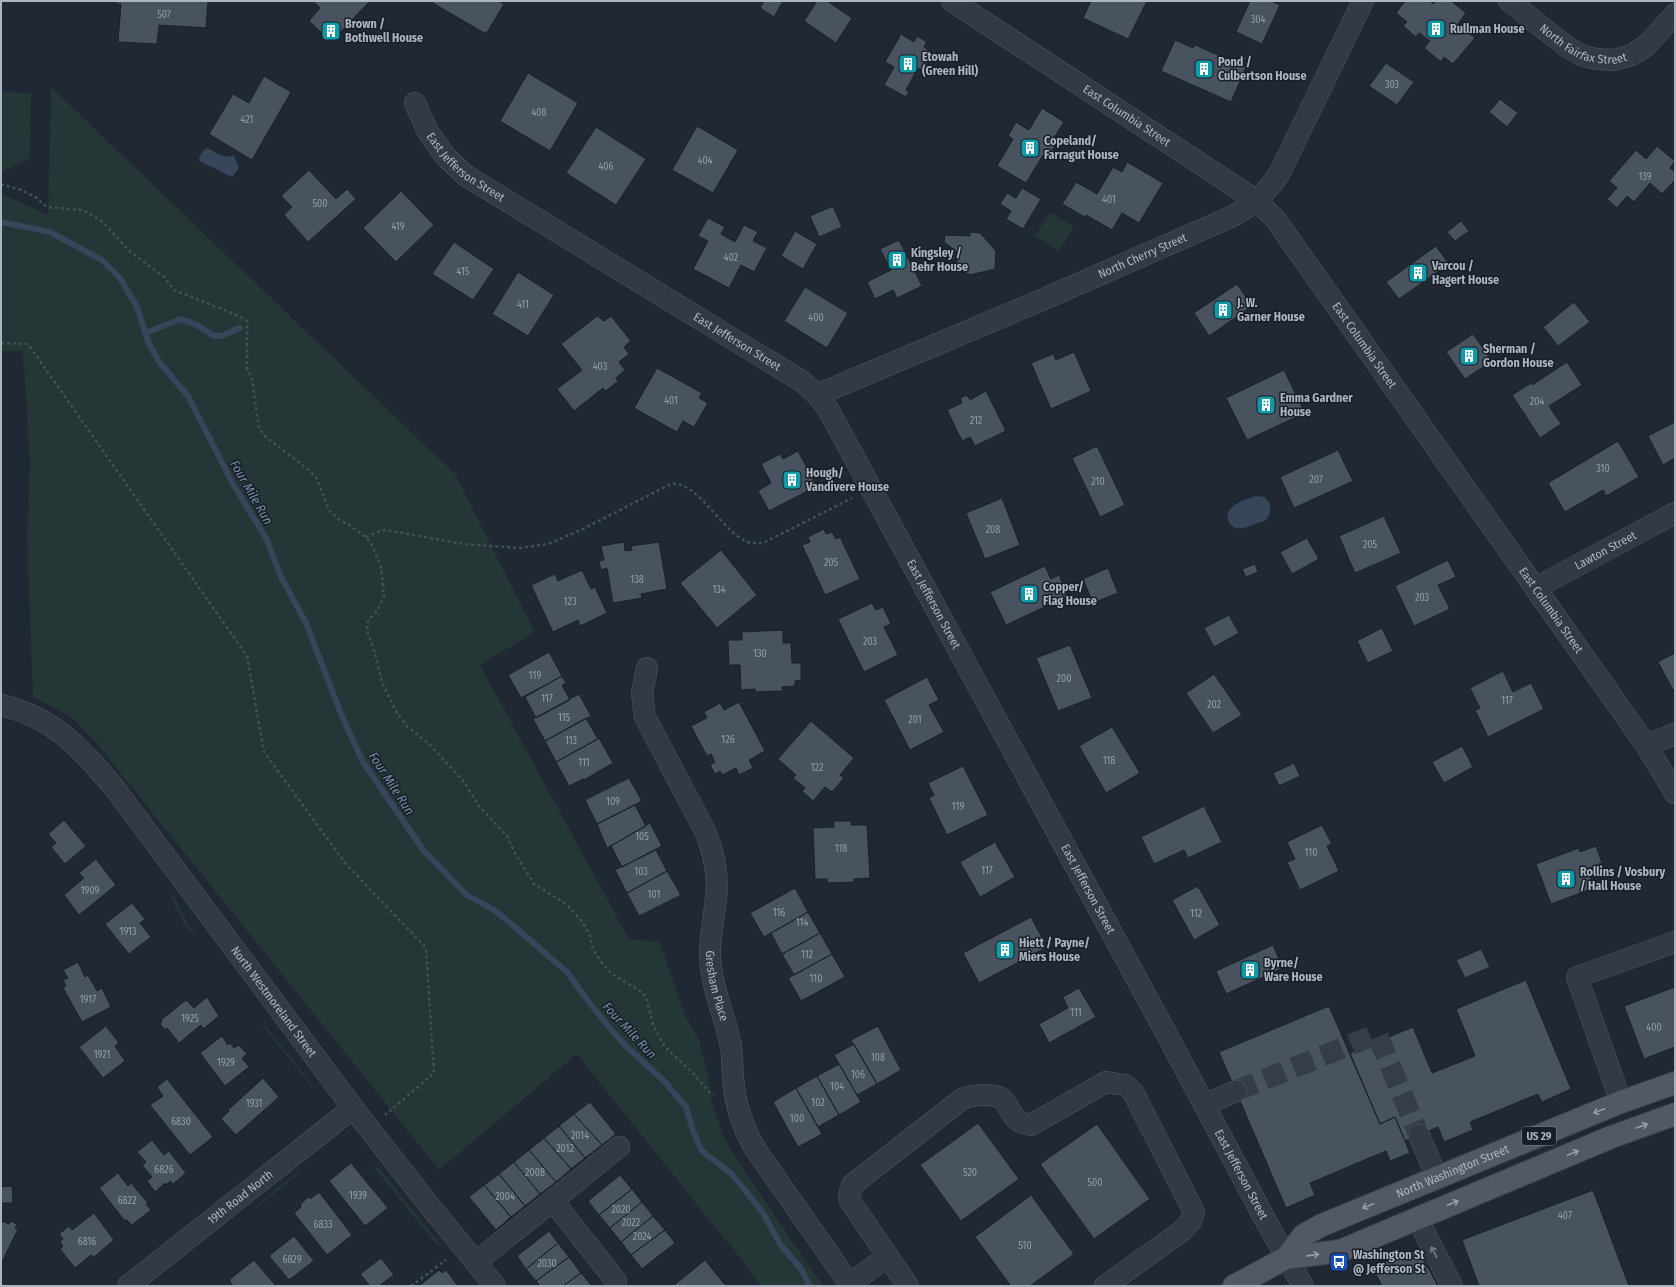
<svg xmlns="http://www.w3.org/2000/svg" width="1676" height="1287" viewBox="0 0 1676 1287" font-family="'Fira Sans Condensed',sans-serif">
<rect width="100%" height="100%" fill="#202833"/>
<!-- green -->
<path fill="#253636" d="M51 87 455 474 535 632 480 665 629 939 660 942 685 1016 699 1040 707 1072 711 1099 722 1133 739 1163 823 1286H761L729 1243 716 1229 577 1054 439 1170 93 739 71 717 33 697 27 538 30 463 23 351H1V193L48 215Z
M1 92 31 93 30 158 2 172Z
M1050 212 1074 227 1059 251 1035 236Z
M174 896 187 923 195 934 193 935 185 925 171 897Z
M262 1025 266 1026 312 1084 311 1086Z
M372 1165 379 1168 440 1244 438 1246Z
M299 1171H302L258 1207 257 1205Z"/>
<!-- water -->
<path fill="#37465a" d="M207 148C217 153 223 158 234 156L239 168 232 177 199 161C199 156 203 150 207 148Z
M1256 496 1265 497 1270 504C1270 508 1271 513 1268 517 1266 521 1262 522 1257 523 1244 529 1230 534 1227 515 1231 503 1245 500 1256 496Z"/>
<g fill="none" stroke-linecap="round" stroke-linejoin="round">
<!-- stream -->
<path stroke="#37465a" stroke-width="6" d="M1 222 50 232 102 260 120 278 137 307 149 344 160 363 188 396 233 484 266 538 280 575 306 623 341 714 363 762 424 851 467 895 494 910 515 927 567 972 585 997 608 1026 626 1046 665 1082 686 1107 693 1131 702 1151 732 1174 763 1213 780 1244 801 1269 810 1286
M145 333 181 319 197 325 214 336H221L240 328"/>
</g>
<!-- building -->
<path fill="#49525f" stroke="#1b212a" d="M117 1H208L206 28 159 25 157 44 118 42 121 4H117Z
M316 1H370L331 42 309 21 320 8 314 2Z
M432 1H498L504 4 486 34 431 2Z
M764 1H783L774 17 760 8Z
M817 1H827L852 18 836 43 804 21Z
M1091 1H1147L1128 39 1083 18Z
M1250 1H1271L1280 5 1262 44 1236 32Z
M1405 1H1430L1433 4 1436 1H1451L1466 13 1458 24 1475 38 1453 64 1444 57 1441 62 1424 48 1430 41 1419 33 1416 37 1403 26 1407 22 1396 13Z
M901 34 914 42 917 36 927 42 924 47 933 53 923 71 918 68 906 90 909 92 906 97 884 85 894 67 885 62Z
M1175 40 1193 48 1195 45 1246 67 1231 102 1161 71Z
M1386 63 1414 82 1397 105 1369 86Z
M528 73 578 103 550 151 500 121Z
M264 76 291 92 252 160 209 134 233 94 249 103Z
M1500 99 1518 113 1507 127 1489 112Z
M1042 108 1064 122 1053 139 1057 142 1048 158 1043 155 1026 183 997 166 1013 139 1008 136 1016 122 1029 130Z
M697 126 738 150 713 193 672 170Z
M596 127 646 159 616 205 566 173Z
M1657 146 1675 161 1670 168 1675 172V180L1662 194 1650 183 1634 202 1627 196 1617 208 1607 199 1617 188 1609 181 1636 150 1646 159Z
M1127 162 1163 183 1139 223 1122 213 1112 230 1086 215 1085 217 1062 204 1076 182 1097 194 1113 167 1122 172Z
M309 170 336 199 347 189 356 199 308 242 284 215 292 207 281 196Z
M1022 188 1041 199 1023 229 1006 219 1011 211 1000 204 1007 193 1016 198Z
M401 191 434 225 396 262 363 228Z
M833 206 842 227 819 237 810 216Z
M708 218 725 227 721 234 735 242 744 225 758 232 753 241 767 248 754 272 741 265 729 288 693 269 708 241 698 236Z
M1461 221 1469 231 1455 241 1447 232Z
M795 231 817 244 803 269 781 256Z
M970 232 980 233 996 251 995 269 970 275 957 269V252L944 242 945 235 970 236Z
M899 240 922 286 897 298 893 290 875 299 867 282 891 270 880 249Z
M454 242 494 269 473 300 432 274Z
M1436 246 1449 264 1399 299 1386 282Z
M518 272 554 295 528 336 492 314Z
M1237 284 1252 306 1209 336 1194 313Z
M805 287 848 313 827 348 784 321Z
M1574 302 1590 322 1558 346 1543 327Z
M597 316 604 321 611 316 631 341 624 347 629 354 619 362 625 370 616 378 618 381 606 391 603 388 574 411 557 389 582 370 561 344Z
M1473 334 1492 361 1465 379 1446 352Z
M1074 352 1091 391 1051 409 1031 363 1053 354 1056 360Z
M1567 362 1582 385 1549 406 1561 424 1540 438 1512 395 1531 383 1532 385Z
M657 368 702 393 699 398 708 403 694 427 683 421 677 432 634 408Z
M1284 370 1305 413 1247 440 1226 398Z
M986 391 1006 431 975 446 970 437 962 441 947 410 962 403 960 398 967 395 970 400Z
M1675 422V458L1663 465 1648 436Z
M1618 441 1639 477 1606 496 1603 490 1565 512 1548 483Z
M1097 446 1125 505 1100 517 1072 458Z
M1338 450 1353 481 1294 508 1280 477Z
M798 451 817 486 769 511 758 491 771 483 761 464 780 454 783 459Z
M1002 498 1020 545 985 559 966 513Z
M1384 516 1401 553 1355 573 1339 536Z
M824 529 826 534 832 532 836 539 840 537 860 579 825 595 802 545 810 542 808 537Z
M1307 538 1319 559 1292 574 1280 552Z
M624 542 625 551 632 550 631 546 659 542 667 589 641 594 642 598 613 603 607 568 601 570 599 561 604 560 601 546Z
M721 550 757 595 717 628 680 583Z
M1448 560 1456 577 1438 585 1450 609 1414 626 1395 586Z
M1255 564 1258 572 1246 577 1242 569Z
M1045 566 1051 579 1059 575 1068 596 1006 625 990 592Z
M1108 568 1118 593 1093 603 1083 579Z
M582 570 591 589 595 587 607 613 580 626 578 620 553 632 531 585 555 574 558 581Z
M872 603 876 610 883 607 891 624 884 627 898 655 864 672 838 619Z
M1229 615 1239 633 1214 647 1204 628Z
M1382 628 1393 651 1368 663 1357 641Z
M783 630V643H791L792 663H801V680L795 681V686L782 687 783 691 755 692V689L741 690 740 665H729L728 640H742V632Z
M1070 645 1092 698 1058 711 1036 658Z
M549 652 562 676 521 698 508 675Z
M1675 653V689L1673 690 1658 662Z
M1503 671 1513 692 1531 683 1544 709 1488 737 1475 710 1480 708 1470 688Z
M1214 674 1242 715 1213 733 1186 693Z
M562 676 566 683 562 685 570 700 536 718 525 697Z
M927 677 939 700 929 705 944 732 910 750 884 700Z
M579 694 591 716 545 741 533 719Z
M739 702 765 751 749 760 753 768 739 775 736 768 722 775 720 771 715 774 710 765 715 762 711 754 707 756 691 726 707 718 704 712 720 703 724 710Z
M586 718 598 739 556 762 545 741Z
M811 721 854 758 840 775 844 778 832 792 825 787 813 801 802 791 805 788 793 778 796 775 778 759Z
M1112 727 1140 773 1106 793 1079 746Z
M599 738 613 763 584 780 583 779 569 786 556 762Z
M1462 746 1473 767 1444 783 1432 762Z
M1294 763 1300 776 1279 786 1273 773Z
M963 766 988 815 947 835 929 798 934 795 928 783Z
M629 778 642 801 597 824 585 800Z
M635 805 646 826 607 848 597 824Z
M1204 806 1222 842 1188 858 1184 850 1154 864 1141 837Z
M64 820 86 846 65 864 51 847 56 843 48 834Z
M834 821H851V825H867L870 878 854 879V882L827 883V879H815L813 828 834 827Z
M650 823 662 846 622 867 611 846Z
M1322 825 1332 844 1327 846 1339 871 1300 890 1287 862 1295 859 1287 842Z
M995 842 1015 877 980 897 960 862Z
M1596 846 1602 863 1587 869 1594 888 1551 904 1536 864 1579 848 1580 852Z
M656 850 667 871 627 893 615 870Z
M96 859 116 885 79 915 64 895 84 878 79 873Z
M667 871 681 895 639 916 627 893Z
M1198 886 1220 925 1194 940 1172 900Z
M795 888 808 912 764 937 750 913Z
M132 903 145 919 140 923 151 937 129 954 105 924Z
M808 912 820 933 782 954 771 933Z
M1031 917 1047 947 979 983 963 953Z
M820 933 832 954 794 975 782 954Z
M1273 945 1283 968 1226 994 1216 971Z
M1481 949 1490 967 1465 978 1456 960Z
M832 954 845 977 801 1001 788 978Z
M78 962 85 977 88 975 97 991 102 988 111 1007 82 1022 63 988 66 986 63 980 68 978 63 970Z
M1526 980 1571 1089 1542 1102 1538 1094 1470 1122 1473 1130 1444 1142 1438 1127 1405 1141 1395 1117 1380 1124 1350 1053 1413 1027 1432 1073 1475 1056 1456 1009Z
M1675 987V1047L1644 1059 1624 1006Z
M1079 988 1096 1017 1049 1043 1039 1024 1068 1008 1063 997Z
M207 997 219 1016 203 1029 201 1025 179 1043 167 1028 165 1030 160 1024 162 1022 161 1020 186 1000 194 1008Z
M1329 1006 1380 1124 1395 1117 1410 1153 1390 1161 1386 1151 1310 1183 1315 1195 1286 1208 1219 1052Z
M106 1026 119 1043 115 1046 125 1061 103 1078 79 1047Z
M878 1026 901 1070 877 1084 851 1040Z
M222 1036 228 1045 230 1043 234 1048 239 1045 247 1054 242 1058 249 1067 225 1086 200 1053Z
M854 1044 877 1084 857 1095 834 1055Z
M839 1064 861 1102 839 1115 817 1076Z
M817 1076 839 1115 818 1127 796 1088Z
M263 1078 279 1097 236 1135 221 1119 229 1111 228 1110Z
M167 1079 213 1137 190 1155 150 1105 163 1096 157 1087Z
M796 1088 822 1134 798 1147 773 1102Z
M590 1102 616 1134 602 1145 574 1114Z
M574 1114 602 1145 585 1158 559 1126Z
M978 1123 1019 1179 961 1221 920 1165Z
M1097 1124 1150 1199 1094 1239 1040 1164Z
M559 1126 585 1158 571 1169 544 1138Z
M544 1138 571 1169 556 1182 529 1150Z
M152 1140 164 1155 169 1151 186 1173 173 1184 170 1181 166 1185 165 1183 155 1192 147 1181 152 1177 142 1165 146 1162 137 1152Z
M529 1150 556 1182 540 1194 514 1162Z
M514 1162 540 1194 525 1206 499 1174Z
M351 1163 388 1208 365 1226 329 1181Z
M118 1173 128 1186 131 1183 148 1203 146 1204 151 1210 132 1225 127 1220 125 1221 99 1188Z
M499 1174 525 1206 511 1217 484 1185Z
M620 1175 632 1189 599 1215 588 1201Z
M484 1185 511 1217 496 1230 469 1197Z
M12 1186 13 1203H1V1187Z
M632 1189 642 1202 610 1228 599 1215Z
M1593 1190 1629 1286H1479L1462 1240Z
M319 1192 352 1235 327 1255 294 1213 301 1207 300 1205 308 1197 310 1199Z
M1031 1195 1074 1254 1030 1286H1011L975 1237Z
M642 1202 653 1216 621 1242 610 1228Z
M94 1213 114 1240 94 1257 91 1255 75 1268 60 1249 63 1246 60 1242 63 1239 59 1234 69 1226 72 1230Z
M653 1216 665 1230 631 1255 621 1242Z
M1 1221 9 1224 11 1221 17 1224 15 1228 18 1229 1 1264Z
M665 1230 675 1243 642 1269 631 1255Z
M549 1231 558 1243 526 1269 517 1256Z
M294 1236 314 1261 289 1280 269 1256Z
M558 1243 569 1257 536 1281 526 1269Z
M1418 1249 1438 1286H1382L1372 1267Z
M569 1257 581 1273 563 1286H540L536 1281Z
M381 1258 394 1275 379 1286H370L360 1274Z
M254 1260 276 1286H233L229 1280Z
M705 1260 726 1286H673Z
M439 1270 442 1273 446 1270 458 1286H419Z
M581 1273 592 1286H563Z"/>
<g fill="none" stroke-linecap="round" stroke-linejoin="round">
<!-- minor-tunnel -->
<path stroke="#353d48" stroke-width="21" stroke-dasharray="21 10" stroke-linecap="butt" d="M1236 1091 1377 1034 1419 1135"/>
<!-- minor casing -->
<g stroke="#515862" stroke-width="22">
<g id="minor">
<path id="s1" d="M952 1 1257 201 1276 220 1646 745 1675 793"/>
<path id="s2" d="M1509 1 1567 47 1583 56 1597 59 1614 60 1632 55 1647 45 1675 14"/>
<path id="s3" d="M415 103 428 132 446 157 465 175 803 382 817 395 828 409 1172 1044 1268 1225 1303 1286"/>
<path id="s4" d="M817 395 1044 299 1224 220C1249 209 1268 194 1281 170L1363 1"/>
<path id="s5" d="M1536 588 1554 578 1675 513"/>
<path id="s6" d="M647 668 642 693 645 717 705 831C714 853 719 875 716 899 714 917 710 935 710 953 710 984 724 1013 730 1042 733 1054 732 1066 733 1078 735 1104 742 1127 756 1150L851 1286"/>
<path id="s7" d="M1 705C55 718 79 747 113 786L353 1108 425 1200 495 1286"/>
<path d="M1646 745 1675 734"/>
<path d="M1621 1102 1577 977 1675 942"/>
<path d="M1204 1105 1236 1091"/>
<path d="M1419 1135 1437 1178"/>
<path d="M553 1201 616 1281"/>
<path d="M1417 1218 1452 1286"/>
<path d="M476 1262 619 1147"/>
<path d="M850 1284 888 1256"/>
<path id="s8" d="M128 1286 353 1108"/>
<path d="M908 1286 850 1201 849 1196 852 1185 962 1099C972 1095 997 1092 1004 1101 1015 1114 1011 1122 1031 1125L1106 1082 1125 1085 1133 1092 1194 1212 1191 1221 1182 1231 1105 1286"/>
</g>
</g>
<!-- major casing -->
<g stroke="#3d434d" stroke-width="24">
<g id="major">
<path id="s9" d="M1286 1258 1304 1235 1322 1225 1621 1102 1675 1083"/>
<path d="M1234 1286 1286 1258 1340 1251 1609 1138 1675 1114"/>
</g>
</g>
<!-- path -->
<path stroke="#425153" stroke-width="2.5" stroke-dasharray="3 3" stroke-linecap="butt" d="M1 184 21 190 35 197 47 207 82 210 90 214 103 222 128 250 164 277 174 290 239 316 247 321V370L252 378 259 429 267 438 309 470 317 479 329 510 338 519 349 525 366 537 372 545 381 567 384 597 377 611 368 621 367 631 374 650 382 682 397 713 407 726 431 746 464 782 478 805 507 836 515 853 534 884 566 904 581 920 590 935 593 950 605 967 612 974 642 992 646 997 653 1025 665 1047 693 1073 708 1091 714 1095
M1 343 28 344 247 656 264 752 345 863 426 948 434 1073 385 1115
M366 537 382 530 392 531 463 544 520 548 548 544 581 530 671 484C699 480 724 537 751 543 755 543 759 543 763 543L852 498
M411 1286 446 1260"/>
<!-- minor -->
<use href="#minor" stroke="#333a44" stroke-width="21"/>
<!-- major -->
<use href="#major" stroke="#515964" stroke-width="22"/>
</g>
<!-- one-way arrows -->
<defs><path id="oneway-shaft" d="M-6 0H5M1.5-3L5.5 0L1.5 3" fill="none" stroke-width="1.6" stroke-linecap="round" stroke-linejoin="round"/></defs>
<g stroke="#969eaa">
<use href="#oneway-shaft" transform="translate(1599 1111) rotate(158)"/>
<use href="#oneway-shaft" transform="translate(1642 1126) rotate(-20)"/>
<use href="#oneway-shaft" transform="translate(1573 1153) rotate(-23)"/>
<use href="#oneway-shaft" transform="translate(1453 1203) rotate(-23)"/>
<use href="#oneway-shaft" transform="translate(1368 1206) rotate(158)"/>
<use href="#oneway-shaft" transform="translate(1313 1255) rotate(-8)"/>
</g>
<use stroke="#767e89" href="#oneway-shaft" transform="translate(1434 1252) rotate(-117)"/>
<!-- icons -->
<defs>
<g id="building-square" transform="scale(1)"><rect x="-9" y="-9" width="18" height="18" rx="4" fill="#0f9aa8" stroke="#191f28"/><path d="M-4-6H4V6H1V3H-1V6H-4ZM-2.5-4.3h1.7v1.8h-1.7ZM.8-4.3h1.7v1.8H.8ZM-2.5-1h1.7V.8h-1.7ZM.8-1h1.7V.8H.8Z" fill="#fff"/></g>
<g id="bus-square" transform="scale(1)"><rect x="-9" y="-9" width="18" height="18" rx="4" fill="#1a4fb4" stroke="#191f28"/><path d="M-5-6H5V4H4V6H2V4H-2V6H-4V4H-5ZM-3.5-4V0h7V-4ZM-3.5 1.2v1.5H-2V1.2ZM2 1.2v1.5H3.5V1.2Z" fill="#fff"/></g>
</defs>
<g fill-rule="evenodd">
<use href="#building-square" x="1436" y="29"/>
<use href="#building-square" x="331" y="31"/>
<use href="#building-square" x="908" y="64"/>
<use href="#building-square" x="1204" y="69"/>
<use href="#building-square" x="1030" y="148"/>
<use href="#building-square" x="897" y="260"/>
<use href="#building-square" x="1418" y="273"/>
<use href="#building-square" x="1223" y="310"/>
<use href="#building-square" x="1469" y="356"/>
<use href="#building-square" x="1266" y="405"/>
<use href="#building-square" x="792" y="480"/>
<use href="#building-square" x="1029" y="594"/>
<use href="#building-square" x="1566" y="879"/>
<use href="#building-square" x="1005" y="950"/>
<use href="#building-square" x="1250" y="970"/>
<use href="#bus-square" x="1339" y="1262"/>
</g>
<g text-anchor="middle" stroke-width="3" stroke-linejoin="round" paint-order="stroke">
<!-- number labels -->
<g font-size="10" fill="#949ca8">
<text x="164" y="18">507</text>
<text x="1258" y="23">304</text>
<text x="1392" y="88">303</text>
<text x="539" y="116">408</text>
<text x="247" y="123">421</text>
<text x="705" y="164">404</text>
<text x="606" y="170">406</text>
<text x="1645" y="180">139</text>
<text x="1109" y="203">401</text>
<text x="320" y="207">500</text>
<text x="398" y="230">419</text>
<text x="731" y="261">402</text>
<text x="463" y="275">415</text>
<text x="523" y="308">411</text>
<text x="816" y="321">400</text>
<text x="600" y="370">403</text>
<text x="671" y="404">401</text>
<text x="1537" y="405">204</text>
<text x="976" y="424">212</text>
<text x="1603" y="472">310</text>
<text x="1316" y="483">207</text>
<text x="1098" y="485">210</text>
<text x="993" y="533">208</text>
<text x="1370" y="548">205</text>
<text x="831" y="566">205</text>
<text x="637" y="583">138</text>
<text x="719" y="593">134</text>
<text x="1422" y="601">203</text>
<text x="570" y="605">123</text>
<text x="870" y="645">203</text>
<text x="760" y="657">130</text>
<text x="535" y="679">119</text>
<text x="1064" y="682">200</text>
<text x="547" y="702">117</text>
<text x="1507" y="704">117</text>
<text x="1214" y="708">202</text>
<text x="564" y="721">115</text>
<text x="915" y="723">201</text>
<text x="728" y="743">126</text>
<text x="571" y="744">113</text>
<text x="1109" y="764">118</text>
<text x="584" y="766">111</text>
<text x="817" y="771">122</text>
<text x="613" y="805">109</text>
<text x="958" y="810">119</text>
<text x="642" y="840">105</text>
<text x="841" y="852">118</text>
<text x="1311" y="856">110</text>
<text x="987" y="874">117</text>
<text x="641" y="875">103</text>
<text x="90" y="894">1909</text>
<text x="654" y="898">101</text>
<text x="779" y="916">116</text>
<text x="1196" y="917">112</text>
<text x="802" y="926">114</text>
<text x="128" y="935">1913</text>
<text x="807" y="958">112</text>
<text x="816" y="982">110</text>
<text x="88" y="1003">1917</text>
<text x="1076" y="1016">111</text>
<text x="190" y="1022">1925</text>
<text x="1654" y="1031">400</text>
<text x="102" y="1058">1921</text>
<text x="878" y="1061">108</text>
<text x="226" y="1066">1929</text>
<text x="858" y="1078">106</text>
<text x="837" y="1090">104</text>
<text x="818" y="1106">102</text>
<text x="254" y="1107">1931</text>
<text x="797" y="1122">100</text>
<text x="181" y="1125">6830</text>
<text x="580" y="1139">2014</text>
<text x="565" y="1152">2012</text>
<text x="164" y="1173">6826</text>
<text x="535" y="1176">2008</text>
<text x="970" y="1176">520</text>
<text x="1095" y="1186">500</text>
<text x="358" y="1199">1939</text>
<text x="505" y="1200">2004</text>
<text x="127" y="1204">6822</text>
<text x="621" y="1213">2020</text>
<text x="1565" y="1219">407</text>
<text x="631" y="1226">2022</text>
<text x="323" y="1228">6833</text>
<text x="642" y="1240">2024</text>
<text x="87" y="1245">6816</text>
<text x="1025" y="1249">510</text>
<text x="292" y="1263">6829</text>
<text x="547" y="1267">2030</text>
</g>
<!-- shield labels -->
<rect fill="#191f28" stroke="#818893" stroke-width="1" x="1522" y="1127" width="34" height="18" rx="3"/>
<g font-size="11" font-weight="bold" fill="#adb5c1">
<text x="1539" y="1140">US 29</text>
</g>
<!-- poi labels -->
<g font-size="12" font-weight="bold" fill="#adb5c1" stroke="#191f28" text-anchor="start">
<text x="345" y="28">Brown /<tspan x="345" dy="14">Bothwell House</tspan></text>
<text x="1450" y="33">Rullman House</text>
<text x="922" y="61">Etowah<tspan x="922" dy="14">(Green Hill)</tspan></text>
<text x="1218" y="66">Pond /<tspan x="1218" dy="14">Culbertson House</tspan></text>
<text x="1044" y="145">Copeland/<tspan x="1044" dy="14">Farragut House</tspan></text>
<text x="911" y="257">Kingsley /<tspan x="911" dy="14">Behr House</tspan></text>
<text x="1432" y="270">Varcou /<tspan x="1432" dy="14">Hagert House</tspan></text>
<text x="1237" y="307">J. W.<tspan x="1237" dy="14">Garner House</tspan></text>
<text x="1483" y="353">Sherman /<tspan x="1483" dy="14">Gordon House</tspan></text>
<text x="1280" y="402">Emma Gardner<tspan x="1280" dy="14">House</tspan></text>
<text x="806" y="477">Hough/<tspan x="806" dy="14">Vandivere House</tspan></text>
<text x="1043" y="591">Copper/<tspan x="1043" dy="14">Flag House</tspan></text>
<text x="1580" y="876">Rollins / Vosbury<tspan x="1580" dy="14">/ Hall House</tspan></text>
<text x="1019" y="947">Hiett / Payne/<tspan x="1019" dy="14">Miers House</tspan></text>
<text x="1264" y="967">Byrne/<tspan x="1264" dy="14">Ware House</tspan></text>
<text x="1353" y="1259">Washington St<tspan x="1353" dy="14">@ Jefferson St</tspan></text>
</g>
<!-- street labels -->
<g font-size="12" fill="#adb5c1" stroke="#191f28">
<text dy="4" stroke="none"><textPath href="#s2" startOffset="89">North Fairfax Street</textPath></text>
<text dy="4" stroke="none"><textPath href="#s1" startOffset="209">East Columbia Street</textPath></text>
<text dy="4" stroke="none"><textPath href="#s3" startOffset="84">East Jefferson Street</textPath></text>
<text dy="4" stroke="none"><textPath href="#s4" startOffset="354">North Cherry Street</textPath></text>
<text dy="4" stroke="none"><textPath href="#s3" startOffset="408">East Jefferson Street</textPath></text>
<text dy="4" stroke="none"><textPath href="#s1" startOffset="545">East Columbia Street</textPath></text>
<text dy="4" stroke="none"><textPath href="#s5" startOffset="79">Lawton Street</textPath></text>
<text dy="4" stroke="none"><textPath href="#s3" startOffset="744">East Jefferson Street</textPath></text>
<text dy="4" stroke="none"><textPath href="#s1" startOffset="869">East Columbia Street</textPath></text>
<text dy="4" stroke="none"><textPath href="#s3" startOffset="1068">East Jefferson Street</textPath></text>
<text dy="4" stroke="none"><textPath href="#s6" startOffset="336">Gresham Place</textPath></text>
<text dy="4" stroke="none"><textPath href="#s7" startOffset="410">North Westmoreland Street</textPath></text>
<text dy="4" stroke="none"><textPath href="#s9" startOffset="191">North Washington Street</textPath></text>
<text dy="4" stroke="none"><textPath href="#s3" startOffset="1392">East Jefferson Street</textPath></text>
<text dy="4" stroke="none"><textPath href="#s8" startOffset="143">19th Road North</textPath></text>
</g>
<!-- water labels -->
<g font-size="13" font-style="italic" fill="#788ca7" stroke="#191f28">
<text transform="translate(252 492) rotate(60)" y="5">Four Mile Run</text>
<text transform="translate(392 783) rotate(57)" y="5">Four Mile Run</text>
<text transform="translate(630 1030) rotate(47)" y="5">Four Mile Run</text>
</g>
</g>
<!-- border -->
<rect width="1676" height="1287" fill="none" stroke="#adb5c1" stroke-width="4"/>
</svg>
